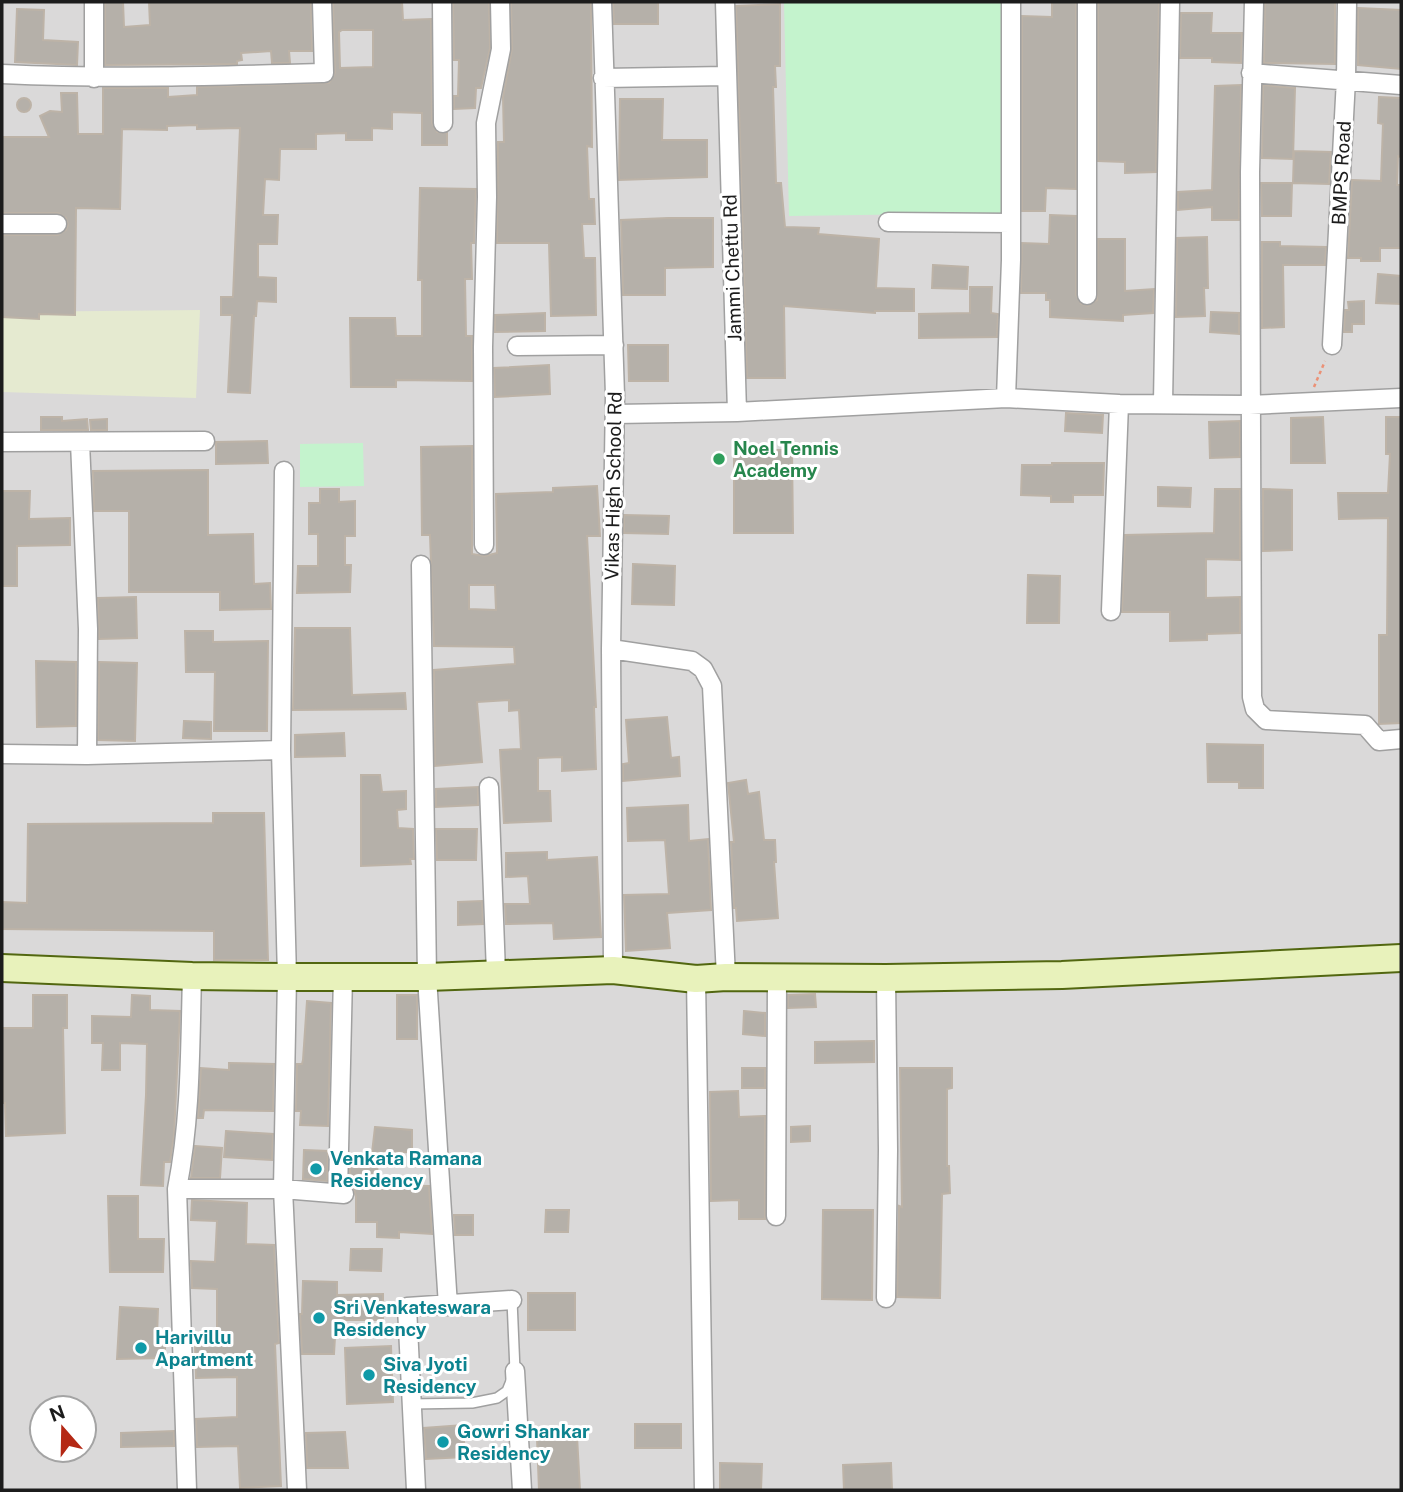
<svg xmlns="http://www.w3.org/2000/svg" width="1403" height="1492" viewBox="0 0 1403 1492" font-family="'Public Sans',sans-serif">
<rect width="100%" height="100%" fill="#edebe3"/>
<!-- residential -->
<path fill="#dad9d9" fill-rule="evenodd" d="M2 2H1401V1490H2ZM42 1408H84V1450H42Z"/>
<!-- farmland -->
<path fill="#e5ead0" d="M200 310 196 398 2 392V312Z"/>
<!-- park -->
<path fill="#c4f3cd" d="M784 2H1002L1003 213 789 216Z
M363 443 364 486 300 487V444Z"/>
<!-- building -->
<path fill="#b5b0a9" stroke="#bdb3a7" stroke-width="2" fill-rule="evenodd" d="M105 2H123L124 27 150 25 149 2H311L312 51H289L290 63H272L271 51 241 53 242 60 237 61V64L105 65Z
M333 2H402L403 20 431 19 432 123 437 132 447 133V145H422V113L392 112V129L372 128V140H346V133L316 134V149H280L279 180 265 179 263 215H278L277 244H258V277L276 278V302L257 301 256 316H254L250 393 228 392 232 315H221V297H233L240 128 197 129V125L167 126V130L122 129 120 209 76 208 75 315 39 314V319L2 317V235H58L66 230 68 225 66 218 58 213H2V137H49L40 116 50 111 62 112 61 93H77L78 134H103V88H168V97L197 95V87L329 83 335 73ZM342 30H373V67L340 68 339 32Z
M453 2H489L490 48 481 88H476L475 108 454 109V96H458L459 60H454Z
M511 2H591L592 147 587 146 589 199H594L595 224H582L584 258H595L596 315 551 316 549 243H497L498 142H504L503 97 512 49Z
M613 2H658V24H614Z
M1052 2H1076V189L1046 188 1045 211H1022V16L1052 17Z
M1098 2H1159L1156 172 1125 173V162L1098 161Z
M1265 2H1335V64L1264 63Z
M780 4V66H775L776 87H773L776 183H781L785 227 819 228 818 234 879 239 876 288 914 289V311H875V313L784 306 785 378H747L736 6Z
M1358 8 1401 10V69L1358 65Z
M17 9 44 10 43 40 78 42 77 65 15 62Z
M1181 13H1212L1211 33H1242L1241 63 1212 62V58H1180Z
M1241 85 1239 220H1212V207L1178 210V192L1212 190 1215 86Z
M1263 85 1295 88 1293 159 1262 158Z
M1379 97 1401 98V157L1398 156 1397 185H1401V248H1380V261H1361V258H1348L1352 180 1381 181 1383 124 1378 123Z
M17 105a7 7 0 1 1 14 0a7 7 0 1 1-14 0Z
M620 99H663L662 140H707V177L619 180Z
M1294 151 1331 152 1329 184 1293 183Z
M1261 183H1292L1291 216H1262Z
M420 188 476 189 474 243H471L472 279H465L466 336H472V381L396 380V387H351L350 318H395L396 336H422V280H418Z
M1050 215 1076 216V295L1081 304 1088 306 1097 300 1098 239H1125V291L1154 289 1153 313 1123 315V321L1050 317V300H1046V293H1021L1022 243 1049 244Z
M668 218H713V267L665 268V295H623L621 220Z
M1207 237 1208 288H1204L1205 316 1176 317 1177 238Z
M1262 242H1280V246L1326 247 1325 265H1283L1284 327 1262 328Z
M933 265 968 267 967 289 932 288Z
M1378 274 1401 276V304L1376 303Z
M970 287H992L991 313 998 314 997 337 919 338V314L970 313Z
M1364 301V324H1352V332H1344L1345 310H1349L1348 302Z
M1211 312 1239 313V334L1210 332Z
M545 313V331L495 332V315Z
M628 345H668V381H629Z
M549 365 550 394 495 397 494 368Z
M1066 413 1103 415 1102 433 1065 431Z
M41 417H62V421L87 419 88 430H41Z
M1323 417 1325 463H1291V418Z
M1386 417H1401V723L1379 724V635H1387L1388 518 1339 519 1338 493H1388L1390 454H1386Z
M107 419V430H91L90 420Z
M1240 421V457L1210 458 1209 422Z
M267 441 268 463 216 464V442Z
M472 446V554L485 556 497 553 496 494 553 492V488L597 486 600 536H587L596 707H594L596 769 562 771V757L538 758V791H550L551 821 504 823 500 750 521 749 519 710 509 711V700L477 702 482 762 435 766 434 670 515 664 514 647 434 646 430 535H422L421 447ZM469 585H495L496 610 469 609Z
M734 450H792L793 533H734Z
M1052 463H1104L1103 495H1073V502H1051V496L1021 495 1022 465H1052Z
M208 470V535L253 534 254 584 270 583 271 609 220 610V592H129V511H94L93 471Z
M1158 487 1191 488 1190 507 1158 506Z
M320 489H339V502L355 501V536H345V565H351L350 592 297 593 298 566H318V534H309V503H320Z
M1215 489H1240V560L1206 559V598L1240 597V633L1207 634V640L1170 641V612H1122L1125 535 1214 533Z
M1263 489 1292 490V550L1263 551Z
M2 491H30L29 519 70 518V545L17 546V586H2Z
M624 515 669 516 668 534 624 533Z
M633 564 675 566 674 605 632 604Z
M1028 575 1060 576 1059 623H1027Z
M136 597 137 638 99 639 98 598Z
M295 628H350L352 695 405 693 406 709 293 710Z
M185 631H213V642L268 641 267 731H214L215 672H186Z
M36 661 76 662V726L37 727Z
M99 662 137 663 135 741 98 740Z
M667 717 671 758 679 757 680 776 623 781V764L629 763 626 720Z
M184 721 211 722V739L183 738Z
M344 733 345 756 295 757V735Z
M1207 744 1263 745V788H1239V782H1208Z
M361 775H380L382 792 406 791V809L397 810 398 828 413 829 414 859H410L411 864 361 866Z
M746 780 748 794 759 792 764 840H775L776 862H774L778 918 737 921 736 908H734L731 842H734L728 783Z
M478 787V805L436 807V789Z
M688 805 689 841 708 839 711 910 667 913 670 948 626 951 624 895 669 894 665 840 628 841 627 808Z
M213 813H264L268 960H214V931L2 929V902L27 903 28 824 213 823Z
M436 829H477L476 860H437Z
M547 852V860L597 857 601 937 554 939 553 923 506 924 505 904H530L528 876 506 877V853Z
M482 901 483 924 458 925V902Z
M815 994 816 1007 788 1008V995Z
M33 995H67V1028H63L65 1133 6 1136 5 1103H3L2 1028H33Z
M132 995 150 996V1010L180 1011 174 1135 170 1162H164L163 1186 141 1185 146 1095 147 1044 120 1043V1070H102L103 1043H92V1016L131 1017Z
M397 995H417V1039H397Z
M307 1001 331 1003 328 1126 300 1125 301 1111H296L297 1064H302L303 1060Z
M744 1011 765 1013V1036L743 1034Z
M874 1041V1062L815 1063V1042Z
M229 1063 274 1064 273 1111 204 1110 203 1118H198L201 1068 229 1070Z
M742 1068H765V1088H742Z
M900 1068H952V1088L947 1089V1166H949L950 1193 942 1194 940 1298 897 1297 899 1206 902 1207Z
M738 1091 739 1117 765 1116V1219H739V1200L711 1201 710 1092Z
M810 1126V1141L791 1142V1127Z
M375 1127 412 1130V1152L372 1153Z
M226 1131 273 1134 272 1160 224 1157Z
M195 1146 222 1148 220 1178H191Z
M304 1150 328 1151 327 1181 303 1179Z
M350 1161H377L378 1185 429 1186 432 1234 399 1232V1238L377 1237V1222H356V1197L354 1189 350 1184Z
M108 1196H138V1239H164L163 1272H110Z
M192 1200 247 1203 246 1244 274 1245 279 1343 275 1344 281 1486 240 1488 238 1446 197 1447 196 1419 237 1417V1377L196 1378 195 1344 217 1343V1289L192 1288 191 1261 215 1262 217 1221 191 1220Z
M546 1210H569L568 1232H545Z
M823 1210H873L872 1300 822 1299Z
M454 1215H473V1235H455Z
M351 1249H382L381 1271 350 1270Z
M303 1281 337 1282V1295L383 1294V1320H336L334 1354H302L300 1314H302Z
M528 1293H575V1330H528Z
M120 1307 158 1309 157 1336H165V1358L117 1359Z
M391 1346 393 1402 347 1404 345 1348Z
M635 1424H681V1448H635Z
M463 1425 465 1457 426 1459 424 1428Z
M174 1431V1446L121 1447V1433Z
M345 1432 348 1468H307L306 1433Z
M577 1436 580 1490H539L537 1438Z
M720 1463 762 1464 761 1490H720Z
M891 1463 892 1490H844L843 1465Z"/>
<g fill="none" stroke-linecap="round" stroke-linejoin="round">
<!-- lane casing -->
<g stroke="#a0a0a0" stroke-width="12">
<path id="lane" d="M411 1404 472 1403 497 1398 507 1391 515 1371 512 1300"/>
</g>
<!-- street casing -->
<g stroke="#a0a0a0" stroke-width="21">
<path id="street" d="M442 2 443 123
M602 2 615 395 611 649 613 970
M1087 2V295
M1254 2 1250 172 1252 697 1255 709 1266 720 1365 725 1379 741 1401 739
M1251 73 1401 85
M2 74C110 79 216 76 324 73L322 2
M94 78V2
M603 78 726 76
M888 222 1011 223
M2 224H57
M1332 345 1346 79 1347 2
M517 346 614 345
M1006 398 1011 260V2
M1163 403 1170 2
M737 412 1006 398 1119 404
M615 414 737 412 725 2
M2 442 205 441
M80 442 88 629 87 755
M284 471 281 750 287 977 283 1189 297 1490
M484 545 483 347 487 197 486 123 501 49 500 2
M421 565 427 977 448 1306
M1111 611 1119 404 1249 405 1401 398
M611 649 692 661 703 669 712 686 726 977
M2 754 87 755 281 750
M489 787 496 973
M696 979 704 1490
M177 1189H283L344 1194
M338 1193 343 976
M776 1216 777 977
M886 1298 888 1150 886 978
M515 1371 522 1490
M187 1490 177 1189C191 1118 190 1048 192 976
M416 1490 407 1307 512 1300"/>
</g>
<!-- secondary casing -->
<g stroke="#526710" stroke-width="30">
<path id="secondary" d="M2 968 192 976 287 977H427L613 970 696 979 726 977 886 978 1062 975 1401 958"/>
</g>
<!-- path -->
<path stroke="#eb9176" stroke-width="2.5" stroke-dasharray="3.5 3.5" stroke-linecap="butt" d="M1314 387 1325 361"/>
<!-- lane -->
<use href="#lane" stroke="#fff" stroke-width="9"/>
<!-- street -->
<use href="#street" stroke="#fff" stroke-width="18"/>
<!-- secondary -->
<use href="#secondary" stroke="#e8f2bb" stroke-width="26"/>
</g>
<!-- markers -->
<circle fill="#2e9e5b" stroke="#fff" stroke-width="2.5" cx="719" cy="459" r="7"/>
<g fill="#0f9aa8" stroke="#fff" stroke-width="2.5">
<circle cx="316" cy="1169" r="7"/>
<circle cx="319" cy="1318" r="7"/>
<circle cx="141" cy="1348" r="7"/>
<circle cx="369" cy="1375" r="7"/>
<circle cx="443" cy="1442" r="7"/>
</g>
<g text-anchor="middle" stroke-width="6" stroke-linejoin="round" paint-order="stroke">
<!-- street labels -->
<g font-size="19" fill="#1c1c1c" stroke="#fff">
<text transform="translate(1341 173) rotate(-87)" y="7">BMPS Road</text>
<text transform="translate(732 268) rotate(-92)" y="7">Jammi Chettu Rd</text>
<text transform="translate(613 486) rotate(-89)" y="7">Vikas High School Rd</text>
</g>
<!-- leisure labels -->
<g font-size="19" font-weight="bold" fill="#27864d" stroke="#fff" text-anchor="start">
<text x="733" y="455">Noel Tennis<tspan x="733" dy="22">Academy</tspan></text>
</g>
<!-- culture labels -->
<g font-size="19" font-weight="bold" fill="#0d838f" stroke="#fff" text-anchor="start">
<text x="330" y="1165">Venkata Ramana<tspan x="330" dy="22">Residency</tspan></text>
<text x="333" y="1314">Sri Venkateswara<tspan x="333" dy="22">Residency</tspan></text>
<text x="155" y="1344">Harivillu<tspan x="155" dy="22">Apartment</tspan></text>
<text x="383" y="1371">Siva Jyoti<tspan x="383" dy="22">Residency</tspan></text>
<text x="457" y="1438">Gowri Shankar<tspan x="457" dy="22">Residency</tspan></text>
</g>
</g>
<!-- border -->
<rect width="1403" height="1492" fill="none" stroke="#1c1c1c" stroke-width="7"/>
<!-- north arrow -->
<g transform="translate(63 1429) rotate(340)"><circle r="33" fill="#ffffff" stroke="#a4a4a4" stroke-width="2"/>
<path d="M0-5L12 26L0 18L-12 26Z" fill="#b42814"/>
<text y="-10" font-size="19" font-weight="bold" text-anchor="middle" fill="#1c1c1c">N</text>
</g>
</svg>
